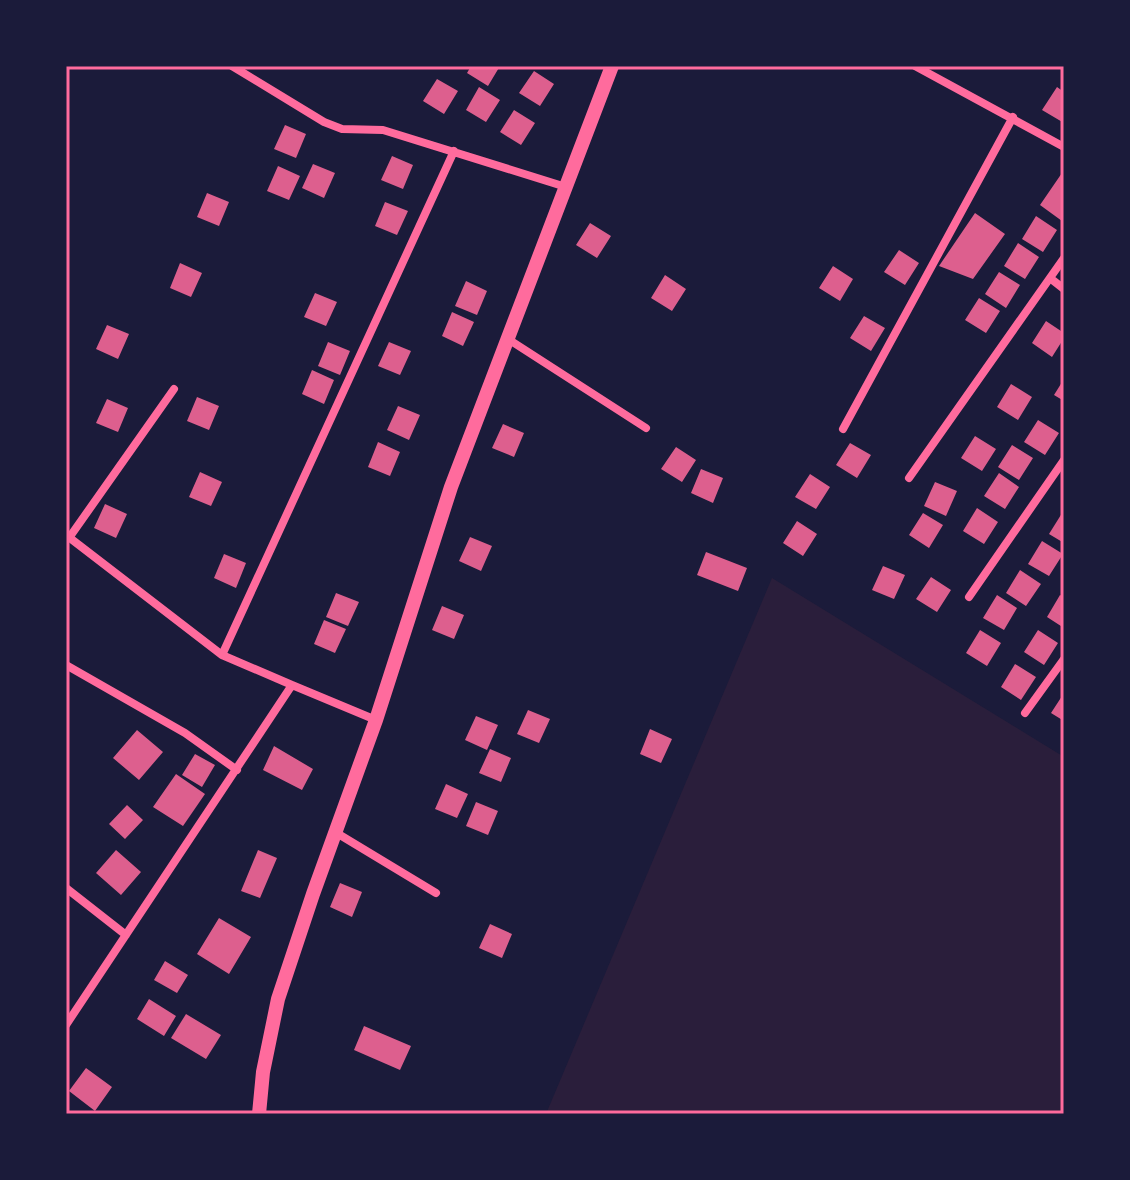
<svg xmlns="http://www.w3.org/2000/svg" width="1130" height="1180" viewBox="0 0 1130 1180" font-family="Ubuntu,sans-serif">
<rect width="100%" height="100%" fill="#1b1b3a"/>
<!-- green -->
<path fill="#2a1e3b" d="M772 578 1064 757V1114H546Z"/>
<!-- building -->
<path fill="#dd5f8e" d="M471 66H500L488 86 467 73Z
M534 71 554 84 540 106 519 93Z
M437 79 458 91 444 114 423 101Z
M479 87 500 100 486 122 466 110Z
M1057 87 1064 92V123L1042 110Z
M514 110 535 123 521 145 500 132Z
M285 125 306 134 296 158 274 149Z
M392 156 413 165 403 189 381 180Z
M313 164 335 173 324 198 302 188Z
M278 166 300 176 289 200 267 191Z
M1064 170V218L1062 221 1040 205Z
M207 193 229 202 219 226 197 217Z
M385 202 408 211 397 235 375 226Z
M975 213 1005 234 973 279 939 266Z
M1036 216 1057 230 1043 252 1022 239Z
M590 223 611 236 597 258 576 245Z
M1018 243 1039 257 1025 279 1004 266Z
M899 250 919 263 905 285 884 272Z
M180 263 202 273 191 297 170 288Z
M833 266 853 279 840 301 819 288Z
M999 272 1020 285 1006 308 985 294Z
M665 275 686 289 672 311 651 298Z
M466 281 487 291 477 315 455 306Z
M315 293 337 302 326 326 304 317Z
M979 298 1000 311 986 333 965 320Z
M452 312 474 322 463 346 442 336Z
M864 316 885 328 871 351 850 338Z
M1046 321 1064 333V338L1052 357 1032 343Z
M107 325 129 334 118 359 96 349Z
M328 342 350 351 340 375 318 366Z
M389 342 411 351 400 375 378 366Z
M312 370 334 380 324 404 302 394Z
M1064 379V401L1054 395Z
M1011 384 1032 397 1018 420 997 407Z
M197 397 219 406 209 430 187 421Z
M107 399 128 408 118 432 96 423Z
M398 406 420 415 409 440 387 430Z
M1038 420 1059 433 1045 455 1024 442Z
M503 424 524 433 514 457 492 448Z
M975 436 996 449 982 471 961 458Z
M378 442 400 452 390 476 368 467Z
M850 443 871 455 857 478 836 465Z
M1012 445 1033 458 1019 480 998 467Z
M676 447 696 460 682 482 661 469Z
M701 469 723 478 713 503 691 493Z
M200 472 222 482 211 506 189 497Z
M999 473 1019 487 1005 509 984 496Z
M810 474 830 487 816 509 795 497Z
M935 482 957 491 946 516 924 506Z
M105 504 127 514 116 538 94 528Z
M977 508 998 522 984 544 963 531Z
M1064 510V543L1049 534Z
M923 513 943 525 929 548 909 535Z
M797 521 817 534 803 556 783 543Z
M470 537 492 546 481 571 459 561Z
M1042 541 1063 554 1049 576 1028 564Z
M706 552 747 568 738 591 697 575Z
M224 554 246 563 236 588 214 578Z
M883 566 905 575 894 599 872 590Z
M1020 570 1041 584 1026 606 1006 593Z
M931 577 951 590 937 612 916 599Z
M336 593 359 602 348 626 326 617Z
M997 595 1017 608 1004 630 983 618Z
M1060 595 1064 597V628L1047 617Z
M442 606 464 615 454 639 432 630Z
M324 620 346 629 335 653 314 644Z
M980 630 1001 643 987 666 966 653Z
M1038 630 1058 643 1044 665 1024 652Z
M1015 664 1036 677 1021 700 1001 687Z
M1064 693V721L1051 713Z
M528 710 550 719 539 743 517 734Z
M476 716 498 725 487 750 465 740Z
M650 729 672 739 661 763 640 754Z
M137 730 163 752 139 780 113 758Z
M274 746 313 769 302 790 263 770Z
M490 749 511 758 501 782 479 773Z
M195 754 215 765 202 787 182 775Z
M176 774 205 794 183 826 153 807Z
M446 784 468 794 457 818 435 809Z
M476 802 498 811 488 835 466 826Z
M127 805 143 820 125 839 109 824Z
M116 850 141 872 121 895 96 873Z
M258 850 277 858 260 898 241 891Z
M340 883 362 892 352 917 330 907Z
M219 918 251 937 229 974 197 954Z
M490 924 512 934 502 958 479 948Z
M165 961 188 975 177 993 154 980Z
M149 999 176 1016 164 1036 137 1019Z
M186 1014 221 1035 206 1059 171 1038Z
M364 1026 411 1046 400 1070 354 1050Z
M86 1068 112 1087 95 1111 69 1091Z"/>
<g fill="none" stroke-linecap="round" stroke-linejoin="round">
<!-- minor -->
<path stroke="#ff6b9d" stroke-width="8" d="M232 66 324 122 342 129 383 130 566 187
M915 66 1064 147
M1050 278 1064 289
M508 339 646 428
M843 429 1013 117
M909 478 1064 258
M66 535 222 655 292 685
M69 538 174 389
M969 597 1064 460
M222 655 454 151
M66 665 185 733 237 770
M1025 713 1064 659
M335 832 436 893
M66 888 126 935
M66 1025 292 685 376 720"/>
<!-- tertiary -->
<path stroke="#ff6b9d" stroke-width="14" d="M259 1114 263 1072 278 999 313 894 376 720 451 487 612 66"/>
</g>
<!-- border -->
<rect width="1130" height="1180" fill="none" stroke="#1b1b3a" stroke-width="136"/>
<rect x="68" y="68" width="994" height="1044" fill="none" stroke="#ff6b9d" stroke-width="3"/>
</svg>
